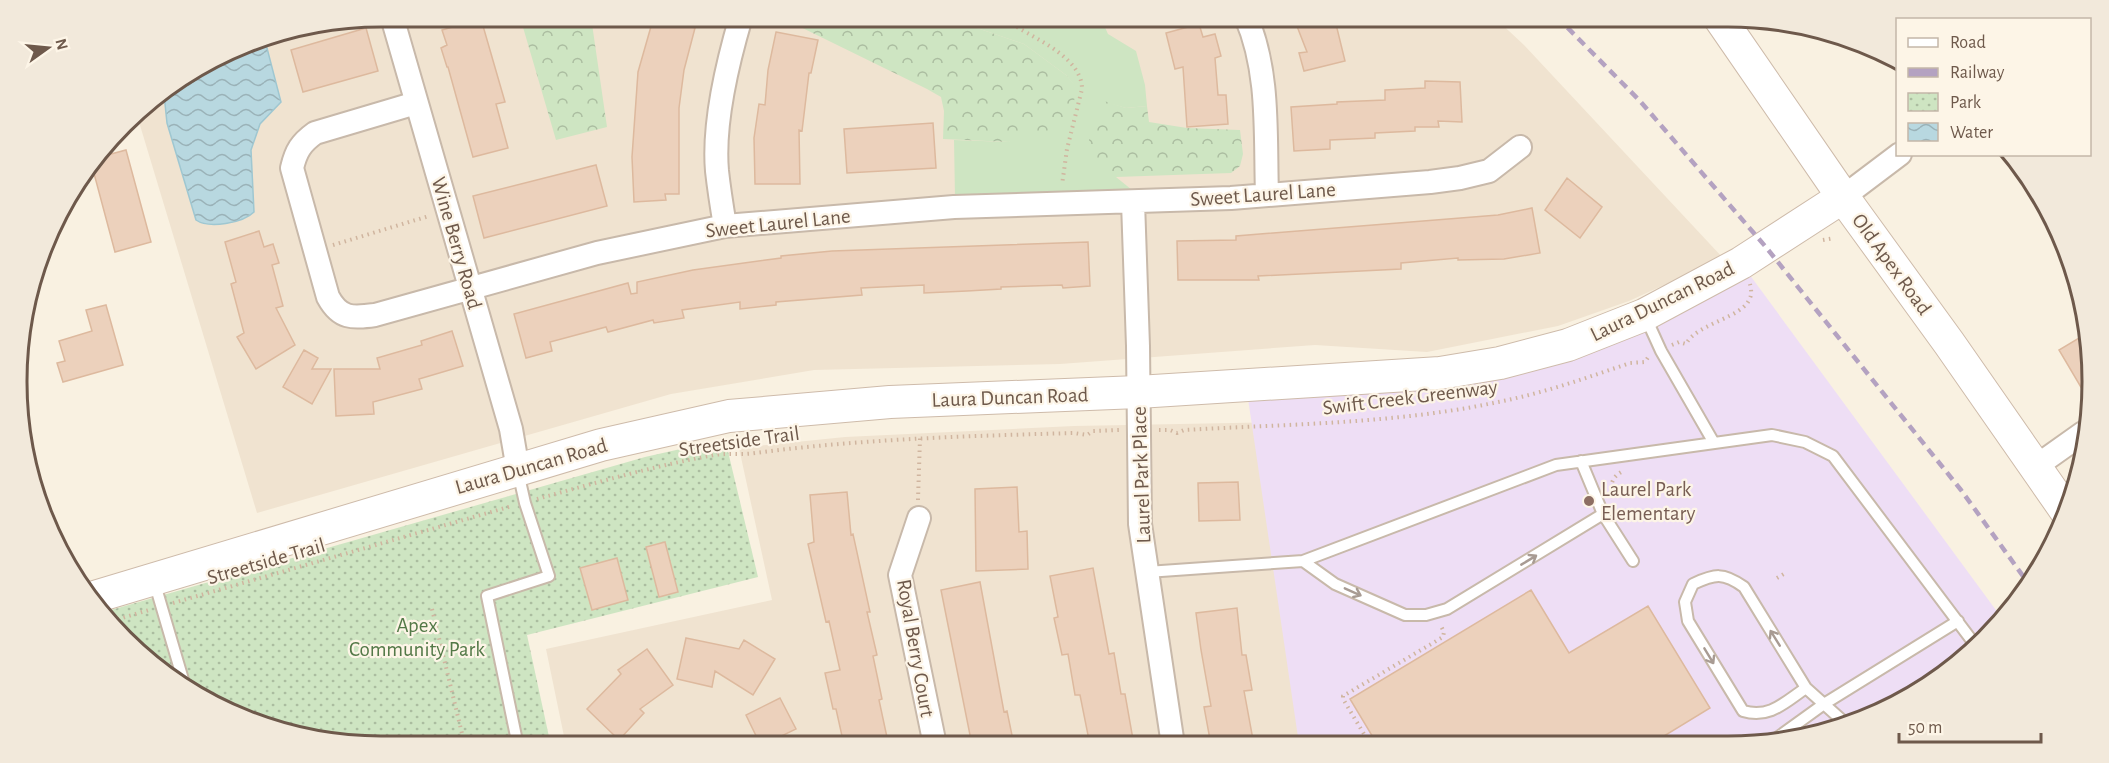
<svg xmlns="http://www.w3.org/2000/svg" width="2109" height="763" viewBox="0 0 2109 763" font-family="'Alegreya Sans',sans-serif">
<defs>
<pattern id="forest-crowns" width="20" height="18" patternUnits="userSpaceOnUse" patternTransform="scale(1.5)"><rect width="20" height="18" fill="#cee5c2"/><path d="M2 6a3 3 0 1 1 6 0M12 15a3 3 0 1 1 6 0" fill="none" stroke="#abbda0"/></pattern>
<pattern id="park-dots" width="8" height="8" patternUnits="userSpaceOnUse" patternTransform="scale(1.5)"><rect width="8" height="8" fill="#cee5c2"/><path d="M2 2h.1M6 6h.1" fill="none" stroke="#abbda0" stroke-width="1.8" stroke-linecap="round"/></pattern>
<pattern id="water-waves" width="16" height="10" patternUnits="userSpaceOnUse" patternTransform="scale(1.5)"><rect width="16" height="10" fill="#b8d8e0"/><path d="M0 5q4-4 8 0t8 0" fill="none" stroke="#9ab2b8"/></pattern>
</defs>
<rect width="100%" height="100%" fill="#f9f1e1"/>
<!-- residential -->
<path fill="#f0e3d0" d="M382 17H1494L1524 45 1723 258 1629 301 1558 326 1427 352 1315 345 1060 364 814 370 671 394 257 513 136 112 141 107 264 36Z
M1292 422 1328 744 566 746 546 649 772 600 739 448 845 437 1074 426Z"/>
<!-- education -->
<path fill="#eedef5" d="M1741 263 2001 617 1968 656 1889 709 1775 743 1299 744 1246 385 1500 363Z"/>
<!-- green -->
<path fill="#cee5c2" d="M945 17H1096L1103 23 1108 34 1136 51 1145 85 1147 106 1126 108 1104 102 1116 177 1132 190 955 197 954 140 1009 142 1075 86 1066 75 1024 44Z"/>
<!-- forest -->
<path fill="url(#forest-crowns)" d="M520 17H591L607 127 556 140Z
M780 17H945L1024 44 1066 75 1075 85 1074 107 1069 120 1050 130 1009 142 943 139 944 111 941 97 927 89Z
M1104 101 1126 108 1147 106 1149 122 1187 128 1240 130 1243 154 1240 166 1231 173 1116 177 1088 157C1088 136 1092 119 1104 101Z"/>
<!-- park -->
<path fill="url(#park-dots)" d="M996 17H1028L1022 30Z
M725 439 758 577 527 635 551 746H382L287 734 160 671 104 612 645 457Z"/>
<!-- water -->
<path fill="url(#water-waves)" stroke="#9fc7d1" stroke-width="1.5" d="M260 38 267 48 281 102 260 124 251 150 254 212C243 223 209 229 196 220L167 123 164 94Z"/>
<!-- building -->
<path fill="#ecd1bc" stroke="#ddb99e" stroke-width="1.5" d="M654 16 695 28 684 70 679 108V194H665L666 200 634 202 632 157 638 72Z
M1293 16H1334L1345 61 1304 71 1299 53 1307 52Z
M481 19 505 102 496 104 508 148 473 157 448 67H447L441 48 447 45 442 30Z
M1199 24 1203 37 1215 34 1221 56 1215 58 1218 95H1226L1228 124 1187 127 1183 67 1175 69 1166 33Z
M366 28 378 71 303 92 291 50Z
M776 32 818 40 811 73H809L802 131 799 130 800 184H755L754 138 759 104 765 105 768 70Z
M1425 81 1460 82 1462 122 1438 121 1439 127H1415V131L1375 133V138L1330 140V149L1294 151 1291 107 1337 104V102L1385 100V90L1425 88Z
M933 123 936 168 847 173 844 129Z
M126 150 151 242 115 252 92 166 100 157Z
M596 165 607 206 484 238 473 196Z
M1567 178 1602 207 1580 238 1545 210Z
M1532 208 1540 253 1504 259 1458 260V258L1401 263V269L1258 276 1259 280H1178L1177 241 1236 240V236L1498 215Z
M259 231 264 247 273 244 279 263 272 265 283 306 276 308 295 345 256 369 237 337 244 333 231 284 236 282 225 242Z
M1088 242 1090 286 1063 288 1062 285 1001 287V289L967 291 924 293V285L861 288 862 295 776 302V305L740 309V302L682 310 684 318 654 323 653 320 608 332 606 327 550 342 552 351 526 358 514 314 628 283 631 294 637 293V282L693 270 781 258V256L832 251Z
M106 305 123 365 63 382 57 363 65 361 59 341 92 331 86 310Z
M452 331 463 366 419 379 422 389 373 402 374 414 336 416 334 369H380L377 358 422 345 421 341Z
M2089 332V334L2085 394 2059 350Z
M304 350 318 358 312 369H331L312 404 283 387Z
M1238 482 1240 520 1199 521 1198 483Z
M1017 487 1019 532 1027 531 1028 569 976 571 975 489Z
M847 492 851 535 853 534 870 612H867L877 655 873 656 882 699 879 700 888 742 871 745H844L836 709H833L825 673 840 670 829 621 826 622 808 544 814 542 810 495Z
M665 542 678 592 659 597 646 547Z
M617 558 628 600 592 610 580 568Z
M1093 568 1109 654 1114 653 1121 694H1125L1134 745H1090L1080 695H1075L1068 654 1062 655 1054 618 1058 617 1050 576Z
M980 582 1004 712 1007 711 1014 745H972L941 590Z
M1531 590 1569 653 1648 606 1710 708 1651 744H1377L1350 699Z
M1237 608 1242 655H1246L1252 690 1244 691 1254 745H1211L1204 707 1211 706 1201 650 1196 613Z
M686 638 739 649 744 640 775 659 753 695 715 671 712 687 677 679Z
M647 649 673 685 640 709 644 713 619 740 587 709 621 674 618 670Z
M780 698 796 729 761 746 746 715Z"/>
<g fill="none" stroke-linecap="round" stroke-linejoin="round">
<!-- lane casing -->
<g stroke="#c8b9aa" stroke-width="14">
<path id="lane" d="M1646 318 1661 351 1714 443
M1581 461 1603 514 1633 561
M1303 561 1335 584 1405 615H1426L1447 609 1603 514
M1147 572 1303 561 1556 465 1772 435 1805 442 1833 456 1976 646
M154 581 184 683
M1806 688C1785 702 1770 719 1743 711L1688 621 1685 602 1693 584C1715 574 1723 572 1744 587L1806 688 1844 722
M1770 743 1824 704 1958 621
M518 746 487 596 549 576 525 503 518 472"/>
</g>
<!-- street casing -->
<g stroke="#c8b9aa" stroke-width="26">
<path id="street" d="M392 17 511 429 518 470
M1246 17C1270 72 1265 136 1267 195
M416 103 315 133C301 143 296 151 292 168L328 297C340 319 352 318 375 315L597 253 725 226 954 207 1231 198 1430 182 1460 178 1489 171 1520 147
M1843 197 1900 154
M1133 202 1138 346 1140 524 1173 745
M725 226C722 208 719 189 717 171 713 125 728 61 741 17
M2035 467 2083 433
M919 518 900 575 935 745"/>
</g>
<!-- secondary casing -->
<g stroke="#cebbaa" stroke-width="34">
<path id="secondary" d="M1719 17 1843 197 1949 343 2066 511
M91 598 601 445 729 416 890 402 1138 392 1440 373 1500 363 1568 345 1644 315 1741 263 1843 197"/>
</g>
<!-- path -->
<path stroke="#d0b59f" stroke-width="4" stroke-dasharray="1.5 4.5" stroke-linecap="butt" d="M1017 27C1040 41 1082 59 1082 89L1067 149 1062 185
M1823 240 1834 238
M333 245 429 216
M1672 345 1679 342 1686 344C1697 323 1743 318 1750 298 1752 294 1751 288 1750 284
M1159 430H1170L1177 433 1184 430C1289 424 1395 424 1498 402 1544 393 1586 378 1630 363L1645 362 1649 356
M1612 494C1610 483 1613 476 1623 471
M537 499C595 483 654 466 714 455 728 453 741 455 755 453 861 439 967 436 1074 433L1087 435 1093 431 1119 430
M918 500 920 438
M1777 578 1787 572
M173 603 512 506
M432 609 465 746
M112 621 149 610
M1370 744 1343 699V696L1443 637 1444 632 1441 626 1442 625"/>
<!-- lane -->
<use href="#lane" stroke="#fff" stroke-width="10"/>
<!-- street -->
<use href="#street" stroke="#fff" stroke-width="22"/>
<!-- secondary -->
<use href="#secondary" stroke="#fff" stroke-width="32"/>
<!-- rail -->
<path stroke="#b4a2c1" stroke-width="4.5" stroke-dasharray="9 6" stroke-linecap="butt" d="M1557 17 1640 101 1765 246 1961 490 2028 583"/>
</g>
<!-- one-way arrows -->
<defs><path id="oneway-shaft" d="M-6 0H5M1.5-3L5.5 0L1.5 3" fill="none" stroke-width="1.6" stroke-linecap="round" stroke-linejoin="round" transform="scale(1.5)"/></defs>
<g stroke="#a89b93">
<use href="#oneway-shaft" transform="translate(1529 560) rotate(-31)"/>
<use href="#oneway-shaft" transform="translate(1353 592) rotate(24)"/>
<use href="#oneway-shaft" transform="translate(1775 638) rotate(-122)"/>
<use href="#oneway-shaft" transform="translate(1709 656) rotate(59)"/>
</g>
<!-- markers -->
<circle fill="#8d6e63" stroke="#fdf5e7" stroke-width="2" cx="1589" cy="501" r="6"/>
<g text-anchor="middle" stroke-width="4.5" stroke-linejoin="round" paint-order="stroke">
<!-- street labels -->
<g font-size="21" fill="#6e594b" stroke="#fdf5e7">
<text transform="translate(1263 194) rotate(-4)" y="7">Sweet Laurel Lane</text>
<text transform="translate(778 223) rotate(-6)" y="7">Sweet Laurel Lane</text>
<text transform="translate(457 243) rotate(74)" y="7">Wine Berry Road</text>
<text transform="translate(1892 264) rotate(54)" y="7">Old Apex Road</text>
<text transform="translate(1662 301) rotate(-26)" y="7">Laura Duncan Road</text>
<text transform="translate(1010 397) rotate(-2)" y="7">Laura Duncan Road</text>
<text transform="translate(1410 397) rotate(-7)" y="7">Swift Creek Greenway</text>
<text transform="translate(739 441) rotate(-8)" y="7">Streetside Trail</text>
<text transform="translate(531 466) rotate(-16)" y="7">Laura Duncan Road</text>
<text transform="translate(1141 475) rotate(-92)" y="7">Laurel Park Place</text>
<text transform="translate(266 561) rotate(-16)" y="7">Streetside Trail</text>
<text transform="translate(916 648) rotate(80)" y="7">Royal Berry Court</text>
</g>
<!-- education labels -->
<g font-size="21" fill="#785e54" stroke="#fdf5e7" text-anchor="start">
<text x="1601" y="496">Laurel Park<tspan x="1601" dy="24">Elementary</tspan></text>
</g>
<!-- park labels -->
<g font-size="21" fill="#537947" stroke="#fdf5e7">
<text x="417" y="632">Apex<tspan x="417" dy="24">Community Park</tspan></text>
</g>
</g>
<!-- crop -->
<path d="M0 0H2109V763H0ZM381 27H1728A354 354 0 0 1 2082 381V382A354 354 0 0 1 1728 736H381A354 354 0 0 1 27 382V381A354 354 0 0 1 381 27Z" fill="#f2e9db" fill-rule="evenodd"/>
<path fill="none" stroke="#6e594b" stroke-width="3" d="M381 27H1728A354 354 0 0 1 2082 381V382A354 354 0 0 1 1728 736H381A354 354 0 0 1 27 382V381A354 354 0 0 1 381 27Z"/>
<!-- legend -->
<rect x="1896" y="18" width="195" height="138" fill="#fdf5e7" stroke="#c4b7a9" stroke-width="1.5"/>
<rect x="1908" y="38" width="30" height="9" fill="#ffffff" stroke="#c4b7a9" stroke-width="1.5"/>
<text x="1950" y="48" font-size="18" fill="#6e594b">Road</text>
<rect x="1908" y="68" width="30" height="9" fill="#b4a2c1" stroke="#c4b7a9" stroke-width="1.5"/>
<text x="1950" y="78" font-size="18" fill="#6e594b">Railway</text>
<rect x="1908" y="93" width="30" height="18" fill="url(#park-dots)" stroke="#c4b7a9" stroke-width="1.5"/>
<text x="1950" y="108" font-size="18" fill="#6e594b">Park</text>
<rect x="1908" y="123" width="30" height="18" fill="url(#water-waves)" stroke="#c4b7a9" stroke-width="1.5"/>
<text x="1950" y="138" font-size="18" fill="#6e594b">Water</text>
<!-- north arrow -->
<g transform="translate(48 48) rotate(75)" stroke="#fdf5e7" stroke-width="4.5" paint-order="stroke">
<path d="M0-4.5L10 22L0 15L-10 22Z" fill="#6e594b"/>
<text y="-9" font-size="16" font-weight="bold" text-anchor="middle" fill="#6e594b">N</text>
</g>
<!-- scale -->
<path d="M1899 733v9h142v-9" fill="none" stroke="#6e594b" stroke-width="3"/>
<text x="1908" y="733" font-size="18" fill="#6e594b" stroke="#fdf5e7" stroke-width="4.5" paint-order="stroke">50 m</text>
</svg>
